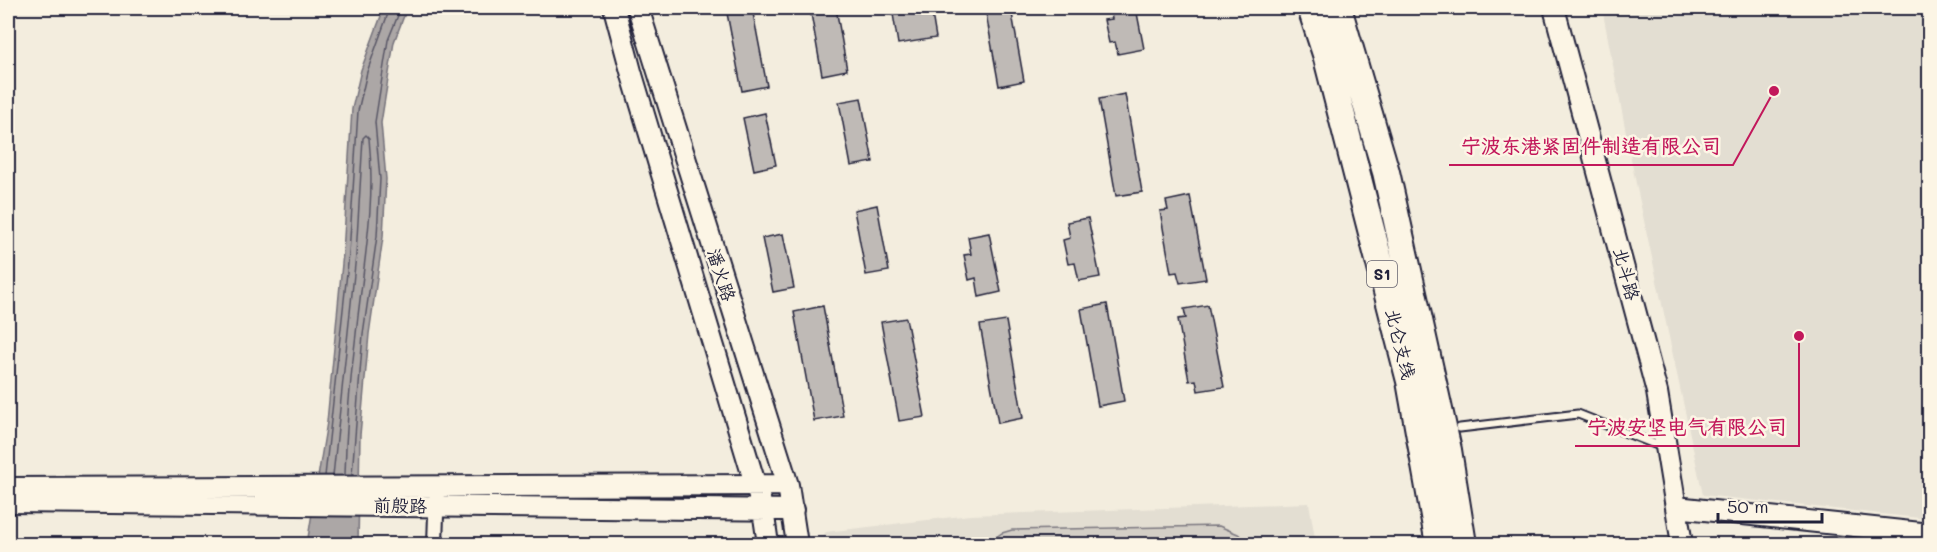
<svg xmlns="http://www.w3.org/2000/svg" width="1937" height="552" viewBox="0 0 1937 552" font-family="Mali,'LXGW WenKai TC',sans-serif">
<rect width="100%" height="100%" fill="#f3edde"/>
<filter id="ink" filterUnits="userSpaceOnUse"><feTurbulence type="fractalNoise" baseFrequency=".0167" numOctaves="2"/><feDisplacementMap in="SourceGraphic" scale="12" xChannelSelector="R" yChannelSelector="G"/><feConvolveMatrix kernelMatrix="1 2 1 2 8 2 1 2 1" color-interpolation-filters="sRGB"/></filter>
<g filter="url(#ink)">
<!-- built -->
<path fill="#e3ded2" d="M1602 8H1929V519L1703 495 1634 174Z
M1309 503 1316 544H816L826 532 970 515Z"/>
<!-- green -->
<path fill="#d4cfc6" stroke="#7b7880" stroke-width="1.5" d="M1219 526 1238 534 1251 544H986L1002 533 1012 530Z"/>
<!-- water -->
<path fill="#aca7a6" stroke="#75727b" stroke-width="1.5" d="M384 8H407L394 42 381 123 386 179 383 237 369 334 360 435 358 544H307L327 422 343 253 352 109 361 70Z"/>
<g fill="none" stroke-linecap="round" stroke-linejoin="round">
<!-- shore -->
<path stroke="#595766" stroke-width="1.5" d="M352 475 363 334 377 236 380 179 375 122 388 40 401 8
M325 476 349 254 358 111 367 72 390 8
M333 476 356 255 363 138 366 135 369 138C376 207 363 265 356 334 350 381 346 428 345 475"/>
</g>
<!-- building -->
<path fill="#bfbab6" stroke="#22223b" stroke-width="1.5" d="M726 8H752L767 86 742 91Z
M810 8H836L847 70 822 75Z
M892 8H931L936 38 898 44Z
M985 8H1011L1024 81 999 86Z
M1110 8H1136L1144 49 1118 54 1115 42 1109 43 1104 20 1112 19Z
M1125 94 1142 192 1116 196 1099 99Z
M861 98 873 162 851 166 839 102Z
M765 113 776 165 754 170 743 118Z
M1190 196 1206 279 1180 283 1177 272 1171 273 1160 211 1168 210 1166 201Z
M877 205 889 271 866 275 854 210Z
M1088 218 1100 277 1079 281 1075 263 1068 264 1063 240 1070 238 1067 222Z
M989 233 1001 292 979 297 976 278 969 280 964 255 971 254 968 237Z
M783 234 794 288 773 292 762 238Z
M1107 304 1124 401 1098 406 1081 309Z
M1208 305 1224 387 1198 391 1196 380 1189 381 1178 319 1186 318 1184 309Z
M823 306 843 416 814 421 794 312Z
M906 318 925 417 899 421 881 322Z
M1006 321 1023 418 998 423 980 325Z"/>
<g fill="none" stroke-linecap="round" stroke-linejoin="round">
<!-- lane casing -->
<g stroke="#22223b" stroke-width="11">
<path id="lane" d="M1460 428 1578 414 1662 447"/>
</g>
<!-- street casing -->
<g stroke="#22223b" stroke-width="18">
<path id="street" d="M435 544 437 486"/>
</g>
<!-- secondary casing -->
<g stroke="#22223b" stroke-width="24">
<path id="secondary" d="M614 8 632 75 763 510 768 544
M638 8 788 485 797 544
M1554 8 1657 392 1682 544
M8 488 788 485
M8 502 793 510
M1676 507 1930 534"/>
</g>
<!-- highway casing -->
<g stroke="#22223b" stroke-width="30">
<path id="highway" d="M1311 8 1326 54 1410 381 1439 544
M1338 8 1386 172 1448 450 1463 544"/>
</g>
<!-- lane -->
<use href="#lane" stroke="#fcf5e5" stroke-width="7"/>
<!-- street -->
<use href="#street" stroke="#fcf5e5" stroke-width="14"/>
<!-- secondary -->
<use href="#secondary" stroke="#fcf5e5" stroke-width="20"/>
<!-- highway -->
<use href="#highway" stroke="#fcf5e5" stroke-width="26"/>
</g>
</g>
<g text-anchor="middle" stroke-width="5" stroke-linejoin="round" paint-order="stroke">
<!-- shield labels -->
<rect fill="#fcf5e5" stroke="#63616e" stroke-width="1.5" x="1367" y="261" width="30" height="26" rx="4.5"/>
<g font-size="16" font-weight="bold" fill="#22223b">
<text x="1382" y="280">S1</text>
</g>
<!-- street labels -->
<g font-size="18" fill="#22223b" stroke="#fcf5e5">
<text transform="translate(1626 274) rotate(75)" y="6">北斗路</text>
<text transform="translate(721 275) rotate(72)" y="6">潘火路</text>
<text transform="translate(1400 344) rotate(76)" y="6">北仑支线</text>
<text transform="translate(400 506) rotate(1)" y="6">前殷路</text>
</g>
</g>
<!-- callouts -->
<path fill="none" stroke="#c2185b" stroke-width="2" d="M1774 91L1733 165H1449M1799 336L1799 446H1575"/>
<g fill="#c2185b" stroke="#fcf5e5" stroke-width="2">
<circle cx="1774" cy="91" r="6"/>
<circle cx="1799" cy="336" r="6"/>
</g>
<g font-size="20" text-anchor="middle" font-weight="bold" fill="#c2185b" stroke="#fcf5e5" stroke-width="5" stroke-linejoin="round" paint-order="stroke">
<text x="1591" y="153">宁波东港紧固件制造有限公司</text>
<text x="1687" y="434">宁波安坚电气有限公司</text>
</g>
<!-- margin -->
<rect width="1937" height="552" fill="none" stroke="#fcf5e5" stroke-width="30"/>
<rect x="15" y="15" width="1907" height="522" fill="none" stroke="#22223b" stroke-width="2" filter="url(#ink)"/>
<!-- scale -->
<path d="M1718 513v9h104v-9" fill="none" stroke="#22223b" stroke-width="3"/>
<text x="1727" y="513" font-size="18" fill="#22223b" stroke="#fcf5e5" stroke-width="4.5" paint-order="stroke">50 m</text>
</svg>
